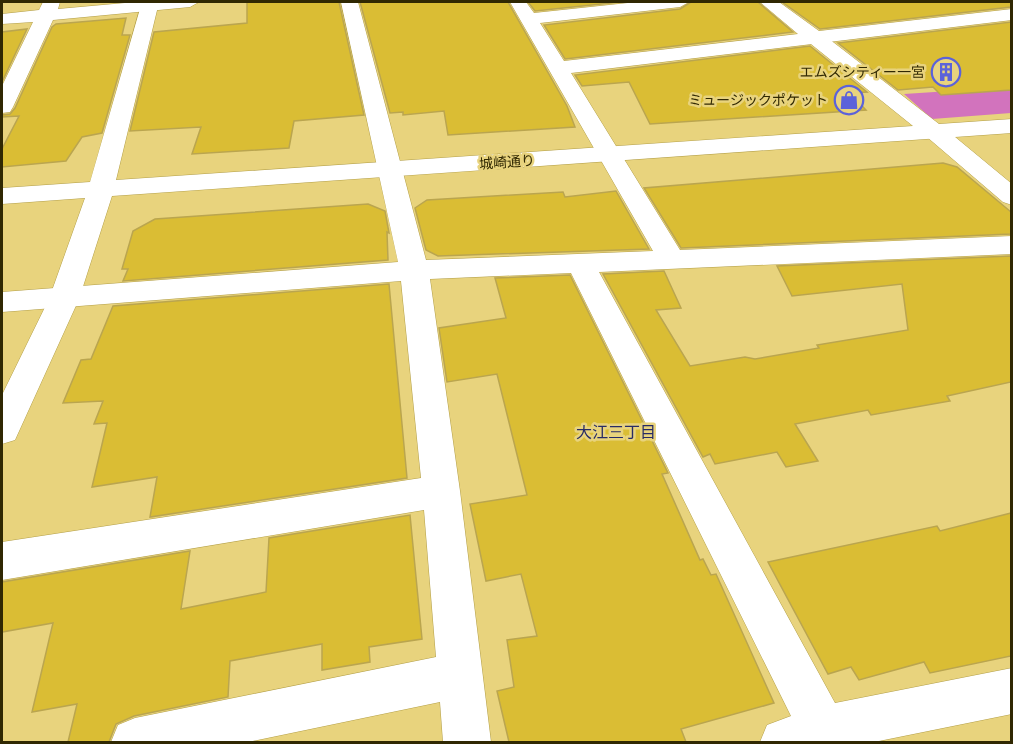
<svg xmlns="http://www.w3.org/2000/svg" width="1013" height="744" viewBox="0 0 1013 744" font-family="Ubuntu,'Noto Sans JP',sans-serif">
<rect width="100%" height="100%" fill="#e8d37d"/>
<!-- forest -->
<path fill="#d273bd" d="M1011 87V113L932 119 904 94Z"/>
<!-- building -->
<path fill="#dabd34" stroke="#baa54f" stroke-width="1.5" d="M247 2H339L364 115 294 121 289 148 192 154 201 127 130 131 154 32 247 23Z
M360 2H508L567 106 575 127 448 135 444 111 403 115V112L390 113Z
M528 2H620L535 11Z
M691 2H758L793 32 565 59 544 25 680 9Z
M782 2H1011V7L820 29Z
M126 18 122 35H130L102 133 82 137 66 161 2 167V149L19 116 2 117V115L10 114 15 108 52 27 56 24Z
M1011 22V90L941 95 933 87 898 90 838 43Z
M27 29 2 82V32Z
M810 46 867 92 850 93 866 110 650 124 629 82 582 86 575 75Z
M943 163 957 167 1011 212V234L681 248 644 188Z
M616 191 649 249 438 256 426 250 415 208 427 200 563 192 565 197Z
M368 204 385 211 389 233 387 232 388 260 123 281 128 269H122L133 231 155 219Z
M1011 256V382L947 396 950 401 871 415 868 410 795 424 818 461 786 467 777 452 715 464 710 454 703 457 603 274 664 271 681 308 656 310 690 366 745 357 755 359 819 348 817 345 908 330 902 284 792 296 777 266Z
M570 275 668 473 662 474 700 560 703 559 711 575 716 574 774 703 681 729 686 742H509L497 691 514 687 507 640 537 636 521 574 486 581 470 504 527 495 497 374 447 382 439 328 506 318 495 278Z
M389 284 407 478 150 517 157 477 92 487 107 423 94 424 103 401 63 403 81 360 91 359 113 306Z
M1011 513V656L930 673 924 662 859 680 851 667 828 674 768 562 937 526 940 531Z
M410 515 422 639 369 647 370 662 322 670V644L230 661 228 697 134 716 116 724 109 742H68L77 704 32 712 53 623 2 632V582L190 551 181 609 266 592 269 538Z"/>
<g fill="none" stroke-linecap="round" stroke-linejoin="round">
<!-- street casing -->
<g stroke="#b39f48" stroke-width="1">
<path id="street" d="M43 2H60L58 9 136 2H199L190 7 53 20 13 107 10 112 2 113V86L33 22 2 24V14L39 10Z
M341 2H358L426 260 653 251 510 2H526L534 13 637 2H689L680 7 540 23 564 61 798 34 760 2H779L819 31 1012 9V20L571 73 680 250 1012 236V254L599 272 835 703 1012 668V714L874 742H760L767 725 791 716 571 273 430 279 460 491 491 742H443L440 702 248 742H111L118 725 135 718 436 657 424 510 2 580V542L421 478 401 281 2 312V292L398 262Z
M935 125 943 127 1012 184V205L1003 202 927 137 923 132 927 127Z"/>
</g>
<!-- secondary casing -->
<g stroke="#b39f48" stroke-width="1">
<path id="secondary" d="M142 2H159L116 180 913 126 806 40 803 36 813 30 820 32 939 124 1012 119V133L112 196 79 299 15 440 2 444V395L49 299 85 198 2 204V188L90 182Z"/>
</g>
<!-- street -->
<use href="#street" fill="#fff" fill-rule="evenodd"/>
<!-- secondary -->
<use href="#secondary" fill="#fff" fill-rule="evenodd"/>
</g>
<!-- icons -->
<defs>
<g id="building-ring" transform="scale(1.5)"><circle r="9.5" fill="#e8d37d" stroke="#5b62da" stroke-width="1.5"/><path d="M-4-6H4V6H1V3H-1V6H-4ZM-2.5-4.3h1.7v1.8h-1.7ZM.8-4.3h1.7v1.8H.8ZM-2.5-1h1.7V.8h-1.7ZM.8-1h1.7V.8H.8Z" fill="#5b62da"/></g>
<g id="shop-ring" transform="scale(1.5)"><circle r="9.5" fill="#e8d37d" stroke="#5b62da" stroke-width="1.5"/><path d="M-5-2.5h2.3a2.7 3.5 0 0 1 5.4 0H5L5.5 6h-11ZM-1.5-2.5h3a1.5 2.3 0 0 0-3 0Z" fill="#5b62da"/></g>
</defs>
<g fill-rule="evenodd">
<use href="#building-ring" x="946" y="72"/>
<use href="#shop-ring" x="849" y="100"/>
</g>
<g text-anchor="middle" stroke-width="5" stroke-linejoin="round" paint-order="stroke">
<!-- far-poi labels -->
<g font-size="14" fill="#302802" stroke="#e8d37d" text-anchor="end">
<text x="925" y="77">エムズシティー一宮</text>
<text x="828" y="105">ミュージックポケット</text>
</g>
<!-- far-street labels -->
<g font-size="14" fill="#302802" stroke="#e8d37d">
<text transform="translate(507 162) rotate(-4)" y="5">城崎通り</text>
</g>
<!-- neighbourhood labels -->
<g font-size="16" fill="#272b65" stroke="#e8d37d">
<text x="616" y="438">大江三丁目</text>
</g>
</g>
<!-- border -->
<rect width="1013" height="744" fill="none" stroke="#302802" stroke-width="6"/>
</svg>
